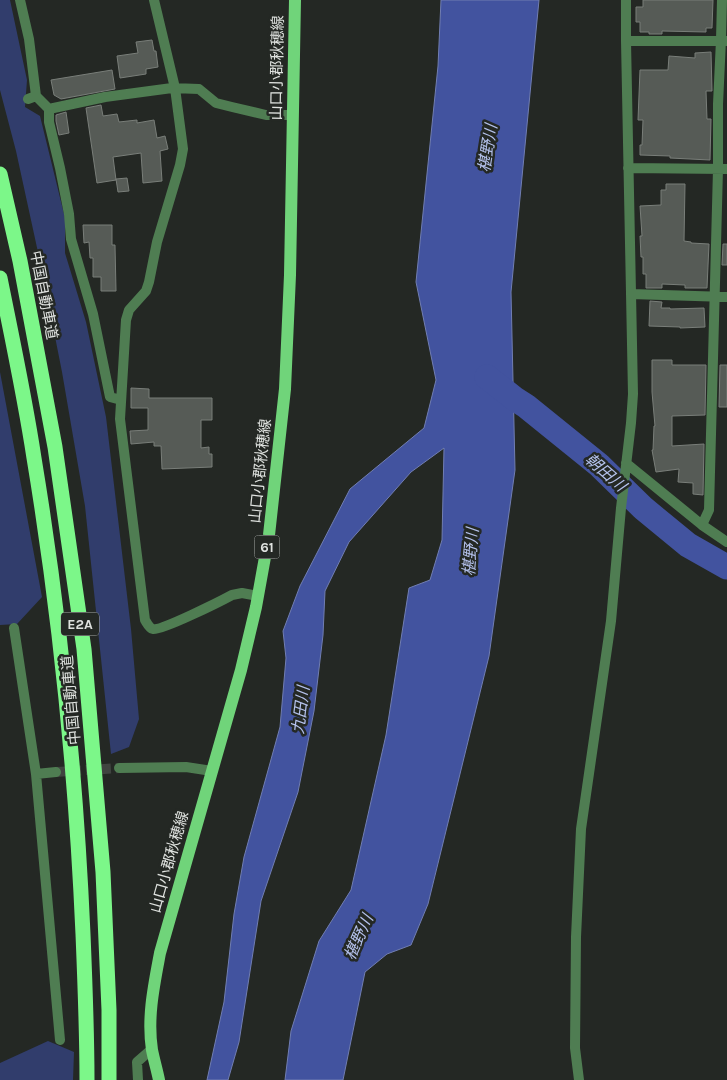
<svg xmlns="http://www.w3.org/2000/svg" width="727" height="1080" viewBox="0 0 727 1080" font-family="Karla,'Noto Sans JP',sans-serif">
<rect width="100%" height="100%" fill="#242824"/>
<!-- green -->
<path fill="#313d6c" d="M0 0H10L27 80 25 107 40 116 65 218V253L86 322 106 417 131 629 139 719 129 747 111 754 85 506 62 372 41 266 16 151 0 90Z
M0 372 42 597 17 624 0 625Z
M48 1041 74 1052 73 1080H0V1063Z"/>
<!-- water -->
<path fill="#42539f" stroke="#717eb2" d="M441 0H539L511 292 515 470 489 656 428 904 411 945 387 954 365 972 343 1080H285L291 1031 319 941 351 890 386 735 409 588 430 580 442 540 444 448 411 472 349 542 325 591 323 635 314 711 298 792 261 901 239 1042 228 1080H207L224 1002 234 914 244 857 280 727 286 658 283 631 300 586 350 489 424 428 436 380 416 282 438 66Z"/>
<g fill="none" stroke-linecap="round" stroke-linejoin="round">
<!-- river -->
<path stroke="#42539f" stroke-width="25" d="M487 377 515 399 526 406 599 465 643 508 688 545 727 567"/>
</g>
<!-- building -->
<path fill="#565b56" stroke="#797e79" d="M643 0H713L712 28H706V32L662 31V34H649V32H640V22H636V7H643Z
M152 40 154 51H156L158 67 146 69V74L120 78 117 56 138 53 136 42Z
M711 52 712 91H706L707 119H711L710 160 670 158V156L640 155V145H642L643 120H638L640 70H668L669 56 695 58V53Z
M112 70 115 89 61 99 54 95 51 80Z
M101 105 103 116 117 114 119 122 137 120V123L154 120 157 138 165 136 168 149 160 151 162 181 143 183 141 153 113 157 116 180 97 183 86 108Z
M66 112 69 133 59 135 56 121V115Z
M127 178 129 191 118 192 116 179Z
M666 184H685L684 241 691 242V243L709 244 707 288H685V285L662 284V288H646V274H643V257H641L640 236H642L640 206 661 205V190H666Z
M83 225H112V245H115L116 291H101V277H93V258H90L89 242 84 243Z
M723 244H727V265H722Z
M650 301 662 302 661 308H670V309L704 308 705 327 680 328V327L649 326Z
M652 360H672V365H706L705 415 672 416V446L704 444 703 495 693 494V483L678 482 679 469 656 472 652 450H653L654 426H655L652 392Z
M720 365H727V407H719Z
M131 388 149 389V398H212V420H201V448L209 447V454H212V467L162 469 161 446H154V442L131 444 130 431 148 430V408H131Z"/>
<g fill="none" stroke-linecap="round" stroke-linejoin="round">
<!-- minor-tunnel -->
<path stroke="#404440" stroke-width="10" stroke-dasharray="10 5" stroke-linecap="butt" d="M56 772 119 768"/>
<!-- minor -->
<path stroke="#4f7d52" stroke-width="10" d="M20 0 29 39 36 96
M154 0 175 88 183 149 180 165 157 242 149 282 146 291 129 310 126 320 120 419 145 620C147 623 149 628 153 629 161 631 221 601 232 595L242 593 258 596
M626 41H727
M28 99 36 96 49 109 105 97 172 88 199 89 216 103 232 107 266 115H292
M49 109V122L60 168 69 214 71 239 93 314 110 397 121 400
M628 168 727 169
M631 294 727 297
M626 463 702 525 727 542
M702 525 709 510 718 169V104L721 40 722 0
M14 628 36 774
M119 768 186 767 212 771
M56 772 36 774 60 1040
M138 1080 137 1062 152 1049
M579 1080 575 1048 576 937 581 829 611 621 621 508 631 423 633 394 626 41V0"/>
<!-- primary -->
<path stroke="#70d47a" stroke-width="12" d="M159 1080C157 1070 154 1060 152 1050 147 1017 154 985 160 953L241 670 256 607 269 535 285 389 290 275 295 0"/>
<!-- motorway -->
<path stroke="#7cf789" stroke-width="15" d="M0 174 20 261 55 447 84 649 103 872 109 1010V1080
M0 278C12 338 25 398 34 458 60 615 76 775 83 934 85 983 87 1031 87 1080"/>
</g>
<g text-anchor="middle" stroke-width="5" stroke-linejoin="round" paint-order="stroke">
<!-- shield labels -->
<g fill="#242824" stroke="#a7aaa7" stroke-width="1">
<rect x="254.5" y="535.5" width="25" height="23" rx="4"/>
<rect x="61" y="612.5" width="38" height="23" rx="4"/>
</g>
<g font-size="14" font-weight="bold" fill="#dfe2df">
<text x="267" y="552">61</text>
<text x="80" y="629">E2A</text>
</g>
<!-- street labels -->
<g font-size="15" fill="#dfe2df" stroke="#242824">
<text transform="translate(277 68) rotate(-89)" y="5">山口小郡秋穂線</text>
<text transform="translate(44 295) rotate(79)" y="5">中国自動車道</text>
<text transform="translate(260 471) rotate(-84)" y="5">山口小郡秋穂線</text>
<text transform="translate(71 700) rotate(-95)" y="5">中国自動車道</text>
<text transform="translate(169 862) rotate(-74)" y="5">山口小郡秋穂線</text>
</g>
<!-- water labels -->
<g font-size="16" font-style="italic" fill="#b4c1eb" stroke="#242824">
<text transform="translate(487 148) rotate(-81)" y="6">椹野川</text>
<text transform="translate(606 472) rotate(41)" y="6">朝田川</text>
<text transform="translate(470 552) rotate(-85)" y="6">椹野川</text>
<text transform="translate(300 710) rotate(-83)" y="6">九田川</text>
<text transform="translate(358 937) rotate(-66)" y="6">椹野川</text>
</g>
</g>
</svg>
